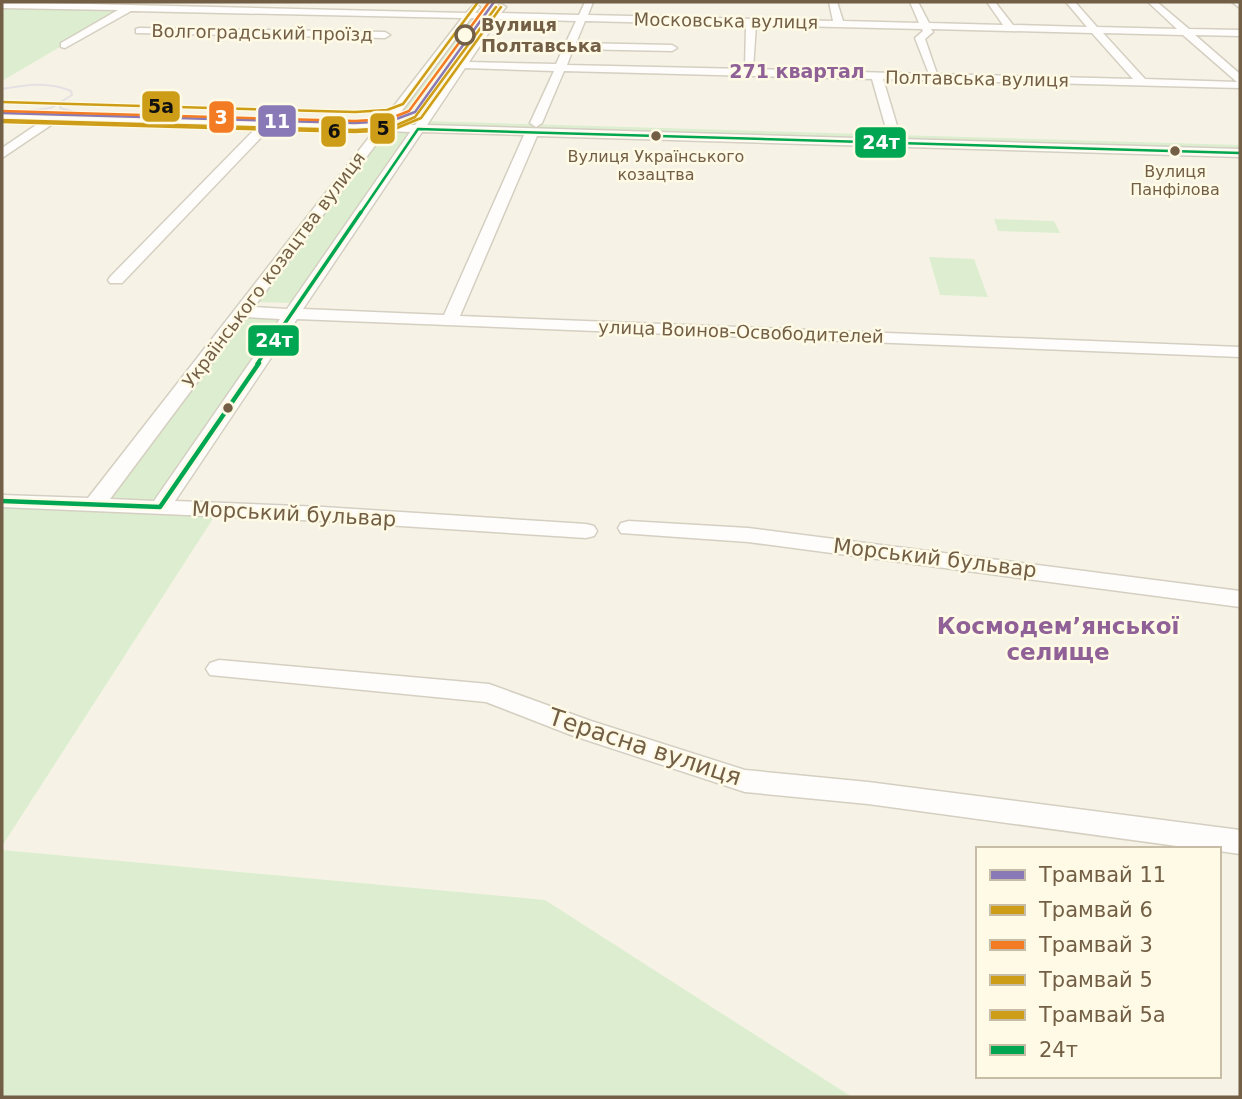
<svg xmlns="http://www.w3.org/2000/svg" width="1242" height="1099" viewBox="0 0 1242 1099" font-family="'DejaVu Sans',sans-serif">
<rect width="100%" height="100%" fill="#f6f3e6"/>
<!-- green -->
<path fill="#dceecf" d="M2 8 121 11 2 81Z
M470 16 492 17 421 119 393 118Z
M427 121 1240 145V152L422 128Z
M385 128 414 130 294 303 254 302Z
M994 219 1054 221 1060 233 998 231Z
M929 257 974 259 988 297 940 295Z
M242 317 283 319 157 503 103 501Z
M2 506 216 514 2 846Z
M2 850 545 900 852 1097H2Z"/>
<g fill="none" stroke-linecap="round" stroke-linejoin="round">
<!-- minor casing -->
<g stroke="#d5cfc1" stroke-width="3">
<path id="minor" d="M2 2 466 13 475 4 480 7 475 13H492L501 4 506 7 501 13 579 15 585 2H593L588 15 833 21 829 2H837L843 21 919 23 910 2H918L929 23 1003 25 987 2H995L1013 25 1087 27 1066 2H1075L1097 27 1177 29 1148 2H1157L1189 29 1240 30V36L1195 35 1240 74V88L883 79 901 139 1240 149V157L537 136 460 316 1240 347V357L297 319 175 501 323 507 586 524 594 526 597 531 594 536 586 538 323 521 2 507V495L88 498 374 131 270 128 122 283H110L108 280 110 277 257 127 57 121 2 158V148L42 121 2 120V113L264 120 275 112 281 116 277 121 380 124 462 18 131 11 65 48 61 47V43L118 10 2 8ZM471 18 488 19 415 125 392 124ZM498 19 576 21 556 64 469 62ZM585 21 746 25 745 69 567 65 573 49 672 51 677 48 672 45 576 43ZM756 25 922 29 923 31 915 38 929 74 753 69ZM931 29 1092 33 1133 79 937 74 925 39 933 32ZM1103 33 1183 35 1237 82 1145 79ZM465 68 554 71 530 123 536 127 542 123 564 71 872 79 889 139 427 125ZM386 131 410 132 287 309 254 307ZM422 132 524 135 444 315 303 309ZM246 317 280 319 154 501 110 499Z
M1232 2H1240V8Z
M139 28 385 32 390 35 385 38 136 33V29Z
M629 521 748 528 1240 591V607L748 542 621 533 618 528 621 523Z
M219 660 489 684 591 721 745 770 868 782 1240 830V854L1219 851V849H1199L868 804 745 792 571 735 486 702 210 675 206 669 210 663Z"/>
</g>
<!-- minor -->
<use href="#minor" fill="#fefdfb" fill-rule="evenodd"/>
<!-- tram -->
<path stroke="#e4e0e3" stroke-width="2" d="M2 89C25 85 48 81 71 91L72 95 51 108 8 113
M61 104 60 108 83 114"/>
<!-- bus-1-far2 casing -->
<g stroke="#fffae5" stroke-width="5">
<path id="bus-1-far2" d="M360 214 418 129 1240 153"/>
</g>
<!-- bus-1-far1 casing -->
<g stroke="#fffae5" stroke-width="7">
<path id="bus-1-far1" d="M257 364 361 212"/>
</g>
<!-- bus-1 casing -->
<g stroke="#fffae5" stroke-width="9">
<path id="bus-1" d="M2 501 160 507 259 363"/>
</g>
<!-- bus-1-far2 -->
<use href="#bus-1-far2" stroke="#00a651" stroke-width="2.5"/>
<!-- bus-1-far1 -->
<use href="#bus-1-far1" stroke="#00a651" stroke-width="3.5"/>
<!-- bus-1 -->
<use href="#bus-1" stroke="#00a651" stroke-width="4.5"/>
<!-- tram-1 casing -->
<g stroke="#fffae5" stroke-width="5">
<path id="tram-1" d="M2 113 355 123 391 121 415 112 494 2"/>
</g>
<!-- tram-2 casing -->
<g stroke="#fffae5" stroke-width="5">
<path id="tram-2" d="M2 122 355 132 392 130 421 118 501 7"/>
</g>
<!-- tram-3 casing -->
<g stroke="#fffae5" stroke-width="5">
<path id="tram-3" d="M2 111 355 121 389 119 409 111 489 2"/>
</g>
<!-- tram-4 casing -->
<g stroke="#fffae5" stroke-width="5">
<path id="tram-4" d="M2 120 355 130 390 128 415 117 496 7"/>
</g>
<!-- tram-5 casing -->
<g stroke="#fffae5" stroke-width="5">
<path id="tram-5" d="M2 102 355 112 387 110 403 104 478 2"/>
</g>
<!-- tram-1 -->
<use href="#tram-1" stroke="#897ab7" stroke-width="2.5"/>
<!-- tram-2 -->
<use href="#tram-2" stroke="#ce9d18" stroke-width="2.5"/>
<!-- tram-3 -->
<use href="#tram-3" stroke="#f37b24" stroke-width="2.5"/>
<!-- tram-4 -->
<use href="#tram-4" stroke="#ce9d18" stroke-width="2.5"/>
<!-- tram-5 -->
<use href="#tram-5" stroke="#ce9d18" stroke-width="2.5"/>
</g>
<!-- markers -->
<circle fill="#fffae5" stroke="#735f46" stroke-width="3.5" cx="465" cy="35" r="9"/>
<g fill="#735f46" stroke="#fffae5" stroke-width="2.5">
<circle cx="656" cy="136" r="6"/>
<circle cx="1175" cy="151" r="6"/>
<circle cx="228" cy="408" r="6"/>
</g>
<g text-anchor="middle" stroke-width="5" stroke-linejoin="round" paint-order="stroke">
<!-- far-bus labels -->
<g font-size="16" fill="#735f46" stroke="#fffae5">
<text x="656" y="162">Вулиця Українського<tspan x="656" dy="18">козацтва</tspan></text>
<text x="1175" y="177">Вулиця<tspan x="1175" dy="18">Панфілова</tspan></text>
</g>
<!-- far-street labels -->
<g font-size="18" fill="#735f46" stroke="#fffae5">
<text transform="translate(726 21) rotate(1)" y="6">Московська вулиця</text>
<text transform="translate(262 33) rotate(1)" y="6">Волгоградський проїзд</text>
<text transform="translate(977 79) rotate(1)" y="6">Полтавська вулиця</text>
<text transform="translate(274 270) rotate(-53)" y="6">Українського козацтва вулиця</text>
<text transform="translate(741 332) rotate(2)" y="6">улица Воинов-Освободителей</text>
</g>
<!-- far-stop labels -->
<g font-size="18" font-weight="bold" fill="#735f46" stroke="#fffae5" text-anchor="start">
<text x="481" y="31">Вулиця<tspan x="481" dy="21">Полтавська</tspan></text>
</g>
<!-- far-neighbourhood labels -->
<g font-size="19" font-weight="bold" fill="#8f6197" stroke="#fffae5">
<text x="797" y="78">271 квартал</text>
</g>
<!-- street labels -->
<g font-size="21" fill="#735f46" stroke="#fffae5">
<text transform="translate(294 514) rotate(3)" y="7">Морський бульвар</text>
<text transform="translate(935 558) rotate(7)" y="7">Морський бульвар</text>
</g>
<!-- neighbourhood labels -->
<g font-size="23" font-weight="bold" fill="#8f6197" stroke="#fffae5">
<text x="1058" y="634">Космодем’янської<tspan x="1058" dy="26">селище</tspan></text>
</g>
<!-- near-street labels -->
<g font-size="24" fill="#735f46" stroke="#fffae5">
<text transform="translate(645 747) rotate(18)" y="8">Терасна вулиця</text>
</g>
</g>
<g stroke="#fffae5" stroke-width="2.5">
<rect x="141" y="90" width="40" height="33" rx="7" fill="#ce9d18"/>
<rect x="208" y="100" width="27" height="34" rx="7" fill="#f37b24"/>
<rect x="257" y="104" width="40" height="34" rx="7" fill="#897ab7"/>
<rect x="369" y="112" width="27" height="33" rx="7" fill="#ce9d18"/>
<rect x="320" y="115" width="27" height="33" rx="7" fill="#ce9d18"/>
<rect x="854" y="126" width="53" height="33" rx="7" fill="#00a651"/>
<rect x="247" y="324" width="53" height="33" rx="7" fill="#00a651"/>
</g>
<g font-size="19" text-anchor="middle" font-weight="bold" fill="#fff">
<text x="221" y="124">3</text>
<text x="277" y="128">11</text>
<text x="881" y="149">24т</text>
<text x="274" y="347">24т</text>
</g>
<g font-size="19" text-anchor="middle" font-weight="bold" fill="#111">
<text x="161" y="113">5а</text>
<text x="383" y="135">5</text>
<text x="334" y="138">6</text>
</g>
<!-- border -->
<rect width="1242" height="1099" fill="none" stroke="#735f46" stroke-width="7"/>
<!-- legend -->
<rect x="976" y="847" width="245" height="231" fill="#fffae5" stroke="#c7bca5" stroke-width="2"/>
<rect x="990" y="870" width="35" height="10" fill="#897ab7" stroke="#c7bca5" stroke-width="2"/>
<text x="1039" y="882" font-size="21" fill="#735f46">Трамвай 11</text>
<rect x="990" y="905" width="35" height="10" fill="#ce9d18" stroke="#c7bca5" stroke-width="2"/>
<text x="1039" y="917" font-size="21" fill="#735f46">Трамвай 6</text>
<rect x="990" y="940" width="35" height="10" fill="#f37b24" stroke="#c7bca5" stroke-width="2"/>
<text x="1039" y="952" font-size="21" fill="#735f46">Трамвай 3</text>
<rect x="990" y="975" width="35" height="10" fill="#ce9d18" stroke="#c7bca5" stroke-width="2"/>
<text x="1039" y="987" font-size="21" fill="#735f46">Трамвай 5</text>
<rect x="990" y="1010" width="35" height="10" fill="#ce9d18" stroke="#c7bca5" stroke-width="2"/>
<text x="1039" y="1022" font-size="21" fill="#735f46">Трамвай 5а</text>
<rect x="990" y="1045" width="35" height="10" fill="#00a651" stroke="#c7bca5" stroke-width="2"/>
<text x="1039" y="1057" font-size="21" fill="#735f46">24т</text>
</svg>
